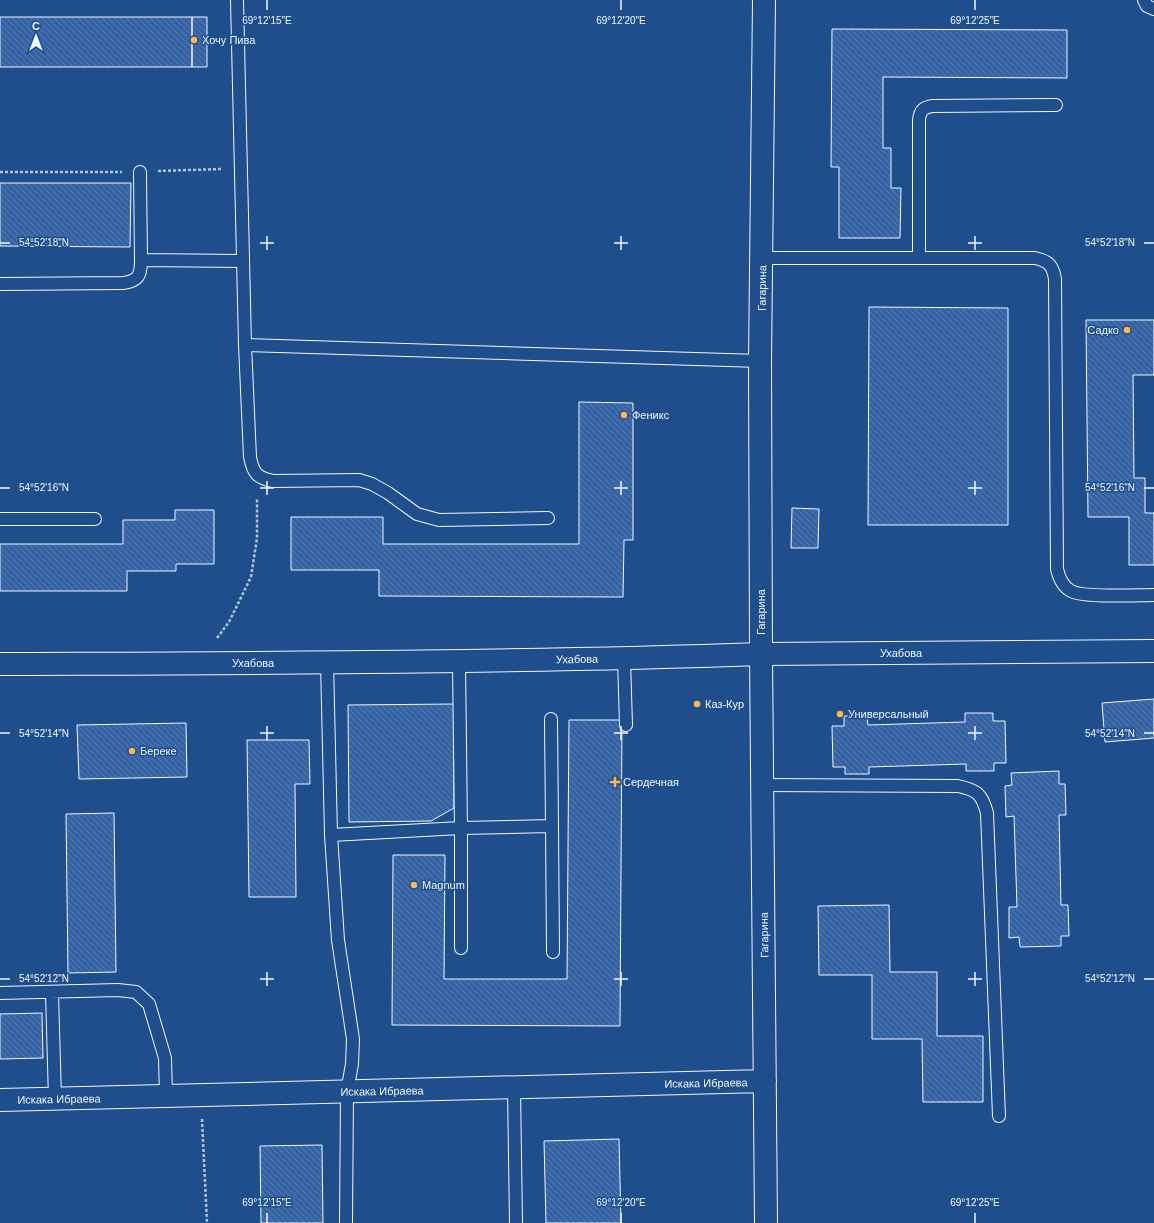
<svg xmlns="http://www.w3.org/2000/svg" width="1154" height="1223" viewBox="0 0 1154 1223" font-family="Helvetica,sans-serif">
<defs>
<pattern id="building-back-hatch" width="6" height="6" patternUnits="userSpaceOnUse"><rect width="6" height="6" fill="#3563a3"/><path d="M-1 5l2 2M0 0l6 6M5-1l2 2" fill="none" stroke="#537ab1"/></pattern>
</defs>
<rect width="100%" height="100%" fill="#1f4e8c"/>
<!-- building -->
<path fill="url(#building-back-hatch)" stroke="#f2f6ff" d="M0 17H192V67H0Z
M192 17H207V67H192Z
M832 29 1067 30V78L883 77V148H891V188H901L900 238H839V167H831Z
M0 183H131L130 247 0 246Z
M869 307 1008 308V525H868Z
M1086 320H1154V375H1133L1134 478H1145V513H1154V565H1129V517H1088Z
M579 402 633 403V540H624L623 597 379 596V570H291V517H383V544H579Z
M792 508 819 509 818 548H791Z
M175 510H214V564H176V571H127V591H0V544H123V520H175Z
M1154 699V738L1105 742 1102 703Z
M454 704V808L431 821 349 822 348 705Z
M965 713H993V721H1005L1006 763H994V771H966V764L869 767V774H845V767H833L832 726H844V716H867L868 725 965 722Z
M569 720H622L620 1026 392 1025 393 855H445L444 979H567Z
M186 723 187 777 79 779 77 725Z
M247 740H309L310 784H295L296 897H249Z
M1059 771V784H1065L1066 815H1059L1061 905H1068L1069 936H1061V946L1020 947 1019 937 1009 938V907H1017L1014 816 1006 817 1005 786 1012 785 1011 773Z
M114 813 116 972 68 973 66 814Z
M889 905 890 972H937V1036H983V1102H923L922 1039H872V975H819L818 906Z
M42 1013 43 1058 0 1059V1014Z
M619 1139 621 1223H546L544 1141Z
M322 1145 323 1223H261L260 1146Z"/>
<g fill="none" stroke-linecap="round" stroke-linejoin="round">
<!-- lane casing -->
<g stroke="#f2f6ff" stroke-width="14">
<path id="lane" d="M237 0 245 345 250 457C253 473 257 478 273 481L359 480 372 484 388 493 417 514 439 520 548 518
M1144 0 1147 6 1154 9
M919 257V120C920 110 924 107 933 106L1056 105
M762 258H1035C1049 261 1053 266 1055 279L1057 569C1059 578 1062 586 1071 591 1083 598 1137 595 1154 595
M141 260 243 261
M0 284 123 283C138 281 141 276 141 260L140 172
M245 345 760 361
M0 519H95
M624 659 626 725
M459 661 461 828V948
M327 662 331 835 338 940 353 1039 352 1064 347 1092 346 1223
M551 719 552 826
M762 785 958 786C977 790 982 794 987 813L999 1116
M331 835 461 828 552 826 553 952
M0 993 118 990 136 992 149 1004 165 1058 166 1096
M52 993 55 1099
M514 1088 516 1223"/>
</g>
<!-- street casing -->
<g stroke="#f2f6ff" stroke-width="24">
<path id="street" d="M0 664C254 663 507 663 761 654L766 1223
M0 1100 765 1081"/>
</g>
<!-- secondary casing -->
<g stroke="#f2f6ff" stroke-width="24">
<path id="secondary" d="M764 0 760 361 761 654 1154 651"/>
</g>
<!-- path -->
<path stroke="#b3c4dc" stroke-width="2.5" stroke-dasharray="3 2" stroke-linecap="butt" d="M158 171 221 169
M0 172H122
M217 638 229 622 251 577 257 538V498
M202 1119 207 1223"/>
<!-- lane -->
<use href="#lane" stroke="#1f4e8c" stroke-width="12"/>
<!-- street -->
<use href="#street" stroke="#1f4e8c" stroke-width="22"/>
<!-- secondary -->
<use href="#secondary" stroke="#1f4e8c" stroke-width="22"/>
</g>
<!-- ticks -->
<path fill="none" stroke="#f2f6ff" stroke-width="1.5" d="M267 0V10M621 0V10M975 0V10M267 236V250M621 236V250M975 236V250M0 243H10M260 243H274M614 243H628M968 243H982M1144 243H1154M267 481V495M621 481V495M975 481V495M0 488H10M260 488H274M614 488H628M968 488H982M1144 488H1154M267 726V740M621 726V740M975 726V740M0 733H10M260 733H274M614 733H628M968 733H982M1144 733H1154M267 972V986M621 972V986M975 972V986M0 979H10M260 979H274M614 979H628M968 979H982M1144 979H1154M267 1213V1223M621 1213V1223M975 1213V1223"/>
<!-- markers -->
<g fill="#ffb74d" stroke="#1f4e8c" stroke-width="1.5">
<circle cx="194" cy="40" r="4"/>
<circle cx="1127" cy="330" r="4"/>
<circle cx="624" cy="415" r="4"/>
<circle cx="697" cy="704" r="4"/>
<circle cx="840" cy="714" r="4"/>
<circle cx="132" cy="751" r="4"/>
<path d="M613 776h4v4h4v4h-4v4h-4v-4h-4v-4h4z"/>
<circle cx="414" cy="885" r="4"/>
</g>
<g text-anchor="middle" stroke-width="3" stroke-linejoin="round" paint-order="stroke">
<!-- poi labels -->
<g font-size="11" fill="#f2f6ff" stroke="#1f4e8c" text-anchor="start">
<text x="202" y="44">Хочу Пива</text>
<text x="1119" y="334" text-anchor="end">Садко</text>
<text x="632" y="419">Феникс</text>
<text x="705" y="708">Каз-Кур</text>
<text x="848" y="718">Универсальный</text>
<text x="140" y="755">Береке</text>
<text x="623" y="786">Сердечная</text>
<text x="422" y="889">Magnum</text>
</g>
<!-- street labels -->
<g font-size="11" fill="#f2f6ff" stroke="#1f4e8c">
<text transform="translate(762 288) rotate(-89)" y="4">Гагарина</text>
<text transform="translate(761 612) rotate(-90)" y="4">Гагарина</text>
<text x="901" y="657">Ухабова</text>
<text transform="translate(577 659) rotate(-1)" y="4">Ухабова</text>
<text x="253" y="667">Ухабова</text>
<text transform="translate(764 935) rotate(-91)" y="4">Гагарина</text>
<text transform="translate(706 1083) rotate(-1)" y="4">Искака Ибраева</text>
<text transform="translate(382 1091) rotate(-1)" y="4">Искака Ибраева</text>
<text transform="translate(59 1099) rotate(-1)" y="4">Искака Ибраева</text>
</g>
</g>
<g font-size="10" text-anchor="middle" fill="#f2f6ff" stroke="#1f4e8c" stroke-width="3" stroke-linejoin="round" paint-order="stroke">
<text x="267" y="24">69°12'15"E</text>
<text x="621" y="24">69°12'20"E</text>
<text x="975" y="24">69°12'25"E</text>
<text x="44" y="246">54°52'18"N</text>
<text x="1110" y="246">54°52'18"N</text>
<text x="44" y="491">54°52'16"N</text>
<text x="1110" y="491">54°52'16"N</text>
<text x="44" y="737">54°52'14"N</text>
<text x="1110" y="737">54°52'14"N</text>
<text x="44" y="982">54°52'12"N</text>
<text x="1110" y="982">54°52'12"N</text>
<text x="267" y="1206">69°12'15"E</text>
<text x="621" y="1206">69°12'20"E</text>
<text x="975" y="1206">69°12'25"E</text>
</g>
<!-- north arrow -->
<g transform="translate(36 36)" stroke="#1f4e8c" stroke-width="3" paint-order="stroke">
<path d="M0-3L7 15L0 10L-7 15Z" fill="#f2f6ff"/>
<text y="-6" font-size="11" font-weight="bold" text-anchor="middle" fill="#f2f6ff">С</text>
</g>
</svg>
